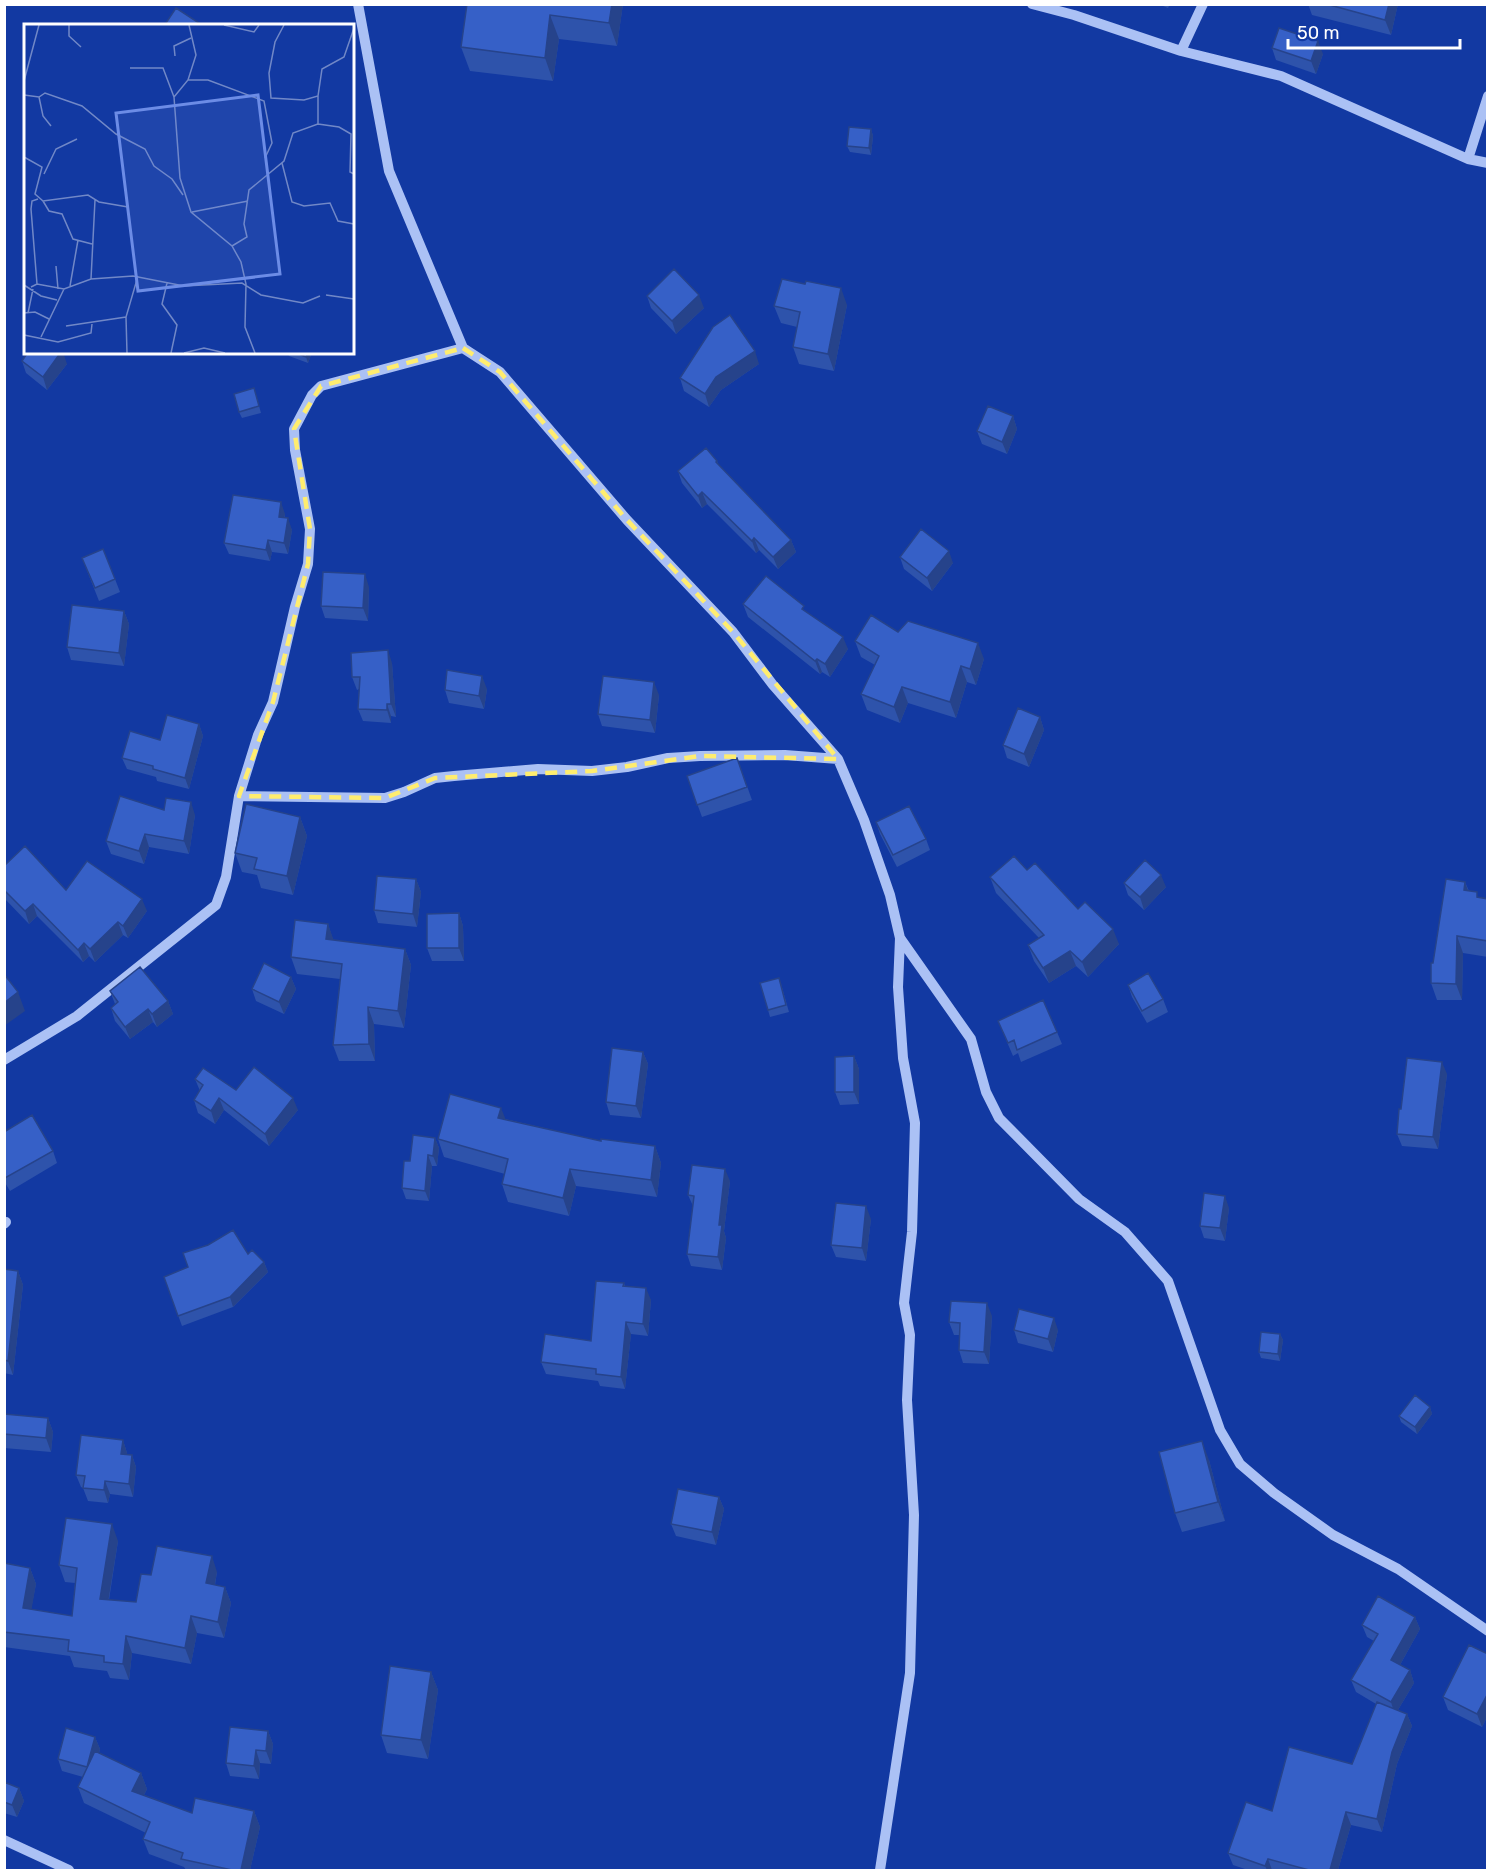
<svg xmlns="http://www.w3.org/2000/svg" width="1492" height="1875" viewBox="0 0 1492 1875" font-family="Rubik,sans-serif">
<rect width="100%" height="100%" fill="#1239a2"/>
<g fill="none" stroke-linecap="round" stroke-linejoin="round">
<!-- minor -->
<path stroke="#abc1f5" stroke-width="10" d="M358 4 389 171 463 348 500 372 627 520 733 632 773 685 838 759 864 820 890 895 900 938 898 987 903 1058 915 1123 912 1232 904 1303 910 1335 907 1400 914 1515 910 1673 880 1870
M1032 4 1074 15 1181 51 1281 76 1468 159 1488 163
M1181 51 1203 4
M1468 159 1488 96
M239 796 385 798 404 792 435 778 454 776 538 769 592 771 627 767 668 758 700 756 785 755 838 759
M900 938 971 1039 986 1092 999 1118 1079 1199 1125 1232 1168 1281 1220 1430 1240 1464 1274 1493 1333 1535 1398 1569 1488 1631
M4 1060 77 1016 216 905 226 877 239 796 258 735 273 702 295 607 308 564 310 529 295 450 294 429 312 395 321 386 463 348
M4 1224 6 1222
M4 1840 69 1870"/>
</g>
<!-- wall -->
<path fill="#2e53ab" d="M467 4H623L617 46 559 39 553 81 470 71 461 47Z
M1158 4H1170L1168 8Z
M1308 4H1398L1391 35 1312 15Z
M1272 48 1323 54 1316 74 1276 60Z
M871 129 873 136 871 155 850 152 847 146Z
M647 296 704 308 676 334 651 308Z
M847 305 834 371 799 364 793 347 797 327 781 323 774 306Z
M287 352H312L308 363 289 356Z
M22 361 67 364 47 390 26 373Z
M759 364 721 390 709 407 684 391 680 378Z
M256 395 261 413 242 418 239 412Z
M1013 416 1017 429 1007 454 982 444 977 431Z
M717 461 719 466 791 540 796 552 778 569 759 550 756 553 707 504 702 508 682 483 678 471Z
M285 514V518L292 530 288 554 272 552 270 561 229 554 224 543Z
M900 557 953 563 932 591 904 569Z
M82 558 115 579 120 592 99 601Z
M369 587 368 621 325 618 321 606Z
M743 604 806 612 848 649 830 677 822 672 820 674 748 617Z
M124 611 129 624 124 666 71 660 67 647Z
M898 632 984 659 976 685 967 682 956 718 908 703 900 723 867 710 861 694 875 665 861 657 855 641Z
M392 663 396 717 391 716V723L363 721 358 709 359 689 357 690 352 677Z
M487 689 484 709 449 703 445 690Z
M659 695 655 733 602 726 598 714Z
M1040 717 1044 730 1029 767 1007 758 1003 745Z
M199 724 203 736 189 789 157 781 156 777 127 769 122 758Z
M737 758 752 800 702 817 687 776Z
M164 810 195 815 189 854 149 847 144 864 111 854 106 841Z
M300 817 307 836 293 895 261 888 257 875 242 872 235 853Z
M876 822 926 839 930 850 897 867 880 834Z
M4 866 66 890 147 911 128 938 123 935 95 962 89 956 83 962 37 916 29 924 4 898Z
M1027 870 1078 909 1119 944 1088 977 1076 966 1049 983 1034 961 1028 945 1039 938 996 893 990 877Z
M416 879 421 892 417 927 378 923 374 910Z
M1465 882 1469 891 1479 898 1488 899V957L1463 953 1462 1000H1437L1431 983 1433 963Z
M1124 883 1166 887 1144 910 1128 895Z
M459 913 463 926 464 961H432L427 948Z
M328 924 333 940 405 949 411 965 404 1028 374 1024 375 1061H339L333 1045 340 979 297 974 291 957Z
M291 977 296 989 284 1014 256 1001 252 989Z
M781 984 789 1012 770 1017 768 1010Z
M1128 985 1163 999 1168 1012 1147 1023 1132 997Z
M110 991 168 1001 173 1014 157 1027 153 1022 130 1039 115 1021 111 1008 115 1004Z
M998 1021 1057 1032 1062 1044 1021 1062 1018 1053 1013 1056Z
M643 1052 648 1064 641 1118 610 1115 606 1102Z
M854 1056 859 1069V1104L840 1105 835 1092Z
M1447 1074 1438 1149 1402 1146 1397 1134 1401 1109Z
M195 1079 236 1090 298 1110 269 1146 224 1110 215 1124 198 1113 194 1100 200 1091Z
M505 1119 601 1141 655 1146 661 1163 657 1197 576 1186 569 1216 508 1202 502 1184 505 1174 444 1157 438 1139Z
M4 1132 53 1151 57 1163 10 1191 4 1181Z
M435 1138 439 1148 437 1166H432L429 1201 406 1199 402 1188 410 1161Z
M730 1181 724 1231 726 1238 722 1270 691 1266 687 1254 693 1206 688 1195Z
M1229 1208 1225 1241 1204 1238 1200 1226Z
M871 1219 866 1261 836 1257 831 1245Z
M248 1254 264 1262 268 1272 233 1307 182 1326 164 1277 188 1267Z
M4 1269 18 1271 23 1285 13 1375 4 1373Z
M624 1283 625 1286 651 1300 648 1336 631 1334 625 1389 600 1386 598 1381 546 1374 541 1362 591 1341Z
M992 1316 989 1364 963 1363 959 1350 960 1335H954L949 1322Z
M1014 1330H1058L1053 1352 1018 1343Z
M1280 1334 1283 1340 1280 1361 1261 1358 1259 1352Z
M1430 1407 1432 1414 1417 1434 1401 1422 1399 1416Z
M4 1414 48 1418 53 1432 51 1452 4 1448Z
M123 1440 127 1453V1454L132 1455 136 1467 133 1497 110 1494 108 1503 88 1501 83 1488 81 1487 76 1475Z
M1209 1460 1225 1521 1182 1532 1175 1513Z
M719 1497 724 1509 716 1545 676 1536 671 1524Z
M118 1541 109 1600 136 1602 151 1575 217 1572 215 1585 225 1587 231 1603 224 1638 197 1633 191 1664 132 1653 129 1680 110 1678 107 1671 74 1667 70 1656 4 1647V1563L30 1568 36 1584 31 1609 72 1616 75 1583 65 1582 59 1565Z
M1415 1617 1420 1629 1400 1665 1410 1670 1414 1683 1398 1710 1407 1714 1412 1726 1397 1764 1382 1832 1351 1825 1338 1870H1248L1233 1865 1228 1853 1272 1811 1352 1764 1376 1704 1356 1692 1351 1680 1374 1641 1367 1637 1362 1625Z
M1488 1654V1715L1482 1727 1448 1710 1443 1697Z
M431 1672 438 1690 428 1759 387 1753 381 1735Z
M268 1731 273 1744 271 1764 260 1763 259 1779 230 1776 226 1763Z
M95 1737 100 1749 99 1753 141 1773 147 1789 144 1795 192 1813 254 1811 260 1827 250 1870H186L184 1867 149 1854 143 1839 146 1833 84 1803 78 1787 83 1777 62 1771 58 1759Z
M4 1782 19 1788 24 1801 17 1817 4 1813Z"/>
<!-- shaded-wall -->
<path fill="#26438b" d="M612 4H623L617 46 609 23Z
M1389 4H1398L1391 35 1385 20Z
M550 15 559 39 553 81 545 58Z
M1318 41 1323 54 1316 74 1311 61Z
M871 129 873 136 871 155 869 148Z
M841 288 847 305 834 371 828 354Z
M699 295 704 308 676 334 672 321Z
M755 351 759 364 721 390 709 407 705 394 716 377Z
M61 352H63L67 364 47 390 43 377Z
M308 352H312L308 363 306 357Z
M1013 416 1017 429 1007 454 1002 442Z
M702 492 707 504 702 508 698 496Z
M281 502 285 514 283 528 279 517Z
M288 518 292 530 288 554 284 543Z
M754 538 759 550 756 553 752 541Z
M268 540 272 552 270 561 266 550Z
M791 540 796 552 778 569 773 557Z
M949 551 953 563 932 591 927 578Z
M365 574 369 587 368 621 363 608Z
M124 611 129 624 124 666 119 653Z
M843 637 848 649 830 677 825 664Z
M978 643 984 659 976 685 970 669Z
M388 650 392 663 396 717 391 704Z
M817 659 822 672 820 674 815 661Z
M961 666 967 682 956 718 950 702Z
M482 676 487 689 484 709 479 696Z
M654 682 659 695 655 733 650 720Z
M902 687 908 703 900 723 894 707Z
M387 704 391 716V723L387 710Z
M1040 717 1044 730 1029 767 1024 754Z
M199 724 203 736 189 789 185 778Z
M191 802 195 815 189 854 184 841Z
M300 817 307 836 293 895 287 876Z
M145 834 149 847 144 864 139 851Z
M1161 875 1166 887 1144 910 1140 897Z
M416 879 421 892 417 927 413 914Z
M1465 882 1471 899 1464 890Z
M142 899 147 911 128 938 123 926Z
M33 904 37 916 29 924 25 911Z
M459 913 463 926 464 961 459 948Z
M118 922 123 935 95 962 90 949Z
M328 924 334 941 326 939Z
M1113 929 1119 944 1088 977 1082 962Z
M1457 936 1463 953 1462 1000 1456 984Z
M84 943 89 956 83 962 78 950Z
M405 949 411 965 404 1028 398 1011Z
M1070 951 1076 966 1049 983 1043 968Z
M291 977 296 989 284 1014 279 1002Z
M18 992 25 1011 4 1026V1003Z
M168 1001 173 1014 157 1027 152 1014Z
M368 1007 374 1024 375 1061 369 1044Z
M148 1009 153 1022 130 1039 125 1027Z
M643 1052 648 1064 641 1118 636 1106Z
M854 1056 859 1069V1104L854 1092Z
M1442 1062 1447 1074 1438 1149 1433 1137Z
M219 1098 224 1110 215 1124 211 1111Z
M293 1098 298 1110 269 1146 265 1134Z
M501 1108 508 1125 498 1118Z
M435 1138 439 1148 437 1166 433 1156Z
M655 1146 661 1163 657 1197 651 1180Z
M428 1155 432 1166 429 1201 425 1191Z
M570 1169 576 1186 569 1216 563 1198Z
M725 1169 730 1181 724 1231 726 1238 722 1270 718 1257 719 1225Z
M1225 1196 1229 1208 1225 1241 1220 1228Z
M866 1206 871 1219 866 1261 862 1248Z
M264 1262 268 1272 233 1307 230 1297Z
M18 1271 23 1285 13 1375 8 1361Z
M646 1288 651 1300 648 1336 643 1324Z
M987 1303 992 1316 989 1364 984 1352Z
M1054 1318 1058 1330 1053 1352 1048 1339Z
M626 1322 631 1334 625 1389 621 1377Z
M1280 1334 1283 1340 1280 1361 1278 1354Z
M1430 1407 1432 1414 1417 1434 1415 1427Z
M48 1418 53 1432 51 1452 46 1438Z
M123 1440 127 1453 126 1466 121 1454Z
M1202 1441 1209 1460 1225 1521 1218 1502Z
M132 1455 136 1467 133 1497 129 1484Z
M105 1481 110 1494 108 1503 104 1490Z
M719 1497 724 1509 716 1545 712 1532Z
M112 1524 118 1541 106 1615 100 1599Z
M212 1556 217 1572 212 1600 206 1583Z
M30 1568 36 1584 29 1624 23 1608Z
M225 1587 231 1603 224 1638 218 1622Z
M191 1616 197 1633 191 1664 185 1648Z
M1415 1617 1420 1629 1396 1672 1391 1660Z
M126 1636 132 1653 129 1680 123 1664Z
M1410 1670 1414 1683 1395 1715 1391 1702Z
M431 1672 438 1690 428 1759 421 1740Z
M1488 1693V1715L1482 1727 1477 1714Z
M1407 1714 1412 1726 1397 1764 1382 1832 1377 1819 1392 1752Z
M268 1731 273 1744 271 1764 266 1751Z
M95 1737 100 1749 92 1779 87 1767Z
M256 1750 260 1763 259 1779 254 1766Z
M141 1773 147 1789 138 1807 132 1791Z
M19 1788 24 1801 17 1817 12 1805Z
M254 1811 260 1827 250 1870H241Z
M1346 1812 1351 1825 1338 1870H1330Z
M1268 1859 1272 1870H1267L1265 1866Z"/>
<!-- building -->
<path fill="#3660c7" stroke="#26438b" stroke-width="1.5" d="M467 4H612L609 23 550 15 545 58 461 47Z
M1326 4H1389L1385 20Z
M176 8 199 23 197 26H164Z
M1279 28 1318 41 1311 61 1272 48Z
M849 127 871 129 869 148 847 146Z
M674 269 699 295 672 321 647 296Z
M782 279 805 284 806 281 841 288 828 354 793 347 800 312 774 306Z
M730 315 755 351 716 377 705 394 680 378 713 327Z
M28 352H61L43 377 22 361Z
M294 352H308L306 357Z
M254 388 259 406 239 412 234 394Z
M988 406 1013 416 1002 442 977 431Z
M706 448 717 461 716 462 791 540 773 557 754 538 752 541 702 492 698 496 678 471Z
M233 495 281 502 279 517 288 518 284 543 268 540 266 550 224 543Z
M921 529 949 551 927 578 900 557Z
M103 549 115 579 95 588 82 558Z
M323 572 365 574 363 608 321 606Z
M766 576 804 606 802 609 843 637 825 664 817 659 815 661 743 604Z
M72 605 124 611 119 653 67 647Z
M871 615 898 632 908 621 978 643 970 669 961 666 950 702 902 687 894 707 861 694 879 656 855 641Z
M388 650 391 704H387V710L358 709 360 677H352L351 653Z
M447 670 482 676 479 696 445 690Z
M603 676 654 682 650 720 598 714Z
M1018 708 1040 717 1024 754 1003 745Z
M167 715 199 724 185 778 153 769V766L122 758 130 731 160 740Z
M737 758 747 787 697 805 687 776Z
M120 796 164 810 166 798 191 802 184 841 145 834 139 851 106 841Z
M246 804 300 817 287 876 254 869 257 858 235 853Z
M909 806 926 839 893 855 876 822Z
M25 846 66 890 87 861 142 899 123 926 118 922 90 949 84 943 78 950 33 904 25 911 4 890V866Z
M1014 856 1027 870 1035 863 1078 909 1085 902 1113 929 1082 962 1070 951 1043 968 1028 945 1044 935 990 877Z
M1145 860 1161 875 1140 897 1124 883Z
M377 876 416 879 413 914 374 910Z
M1446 879 1465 882 1464 890 1477 892V897L1488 899V941L1457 936 1456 984 1431 983V963H1433Z
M459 913V948H427V914Z
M295 920 328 924 326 939 405 949 398 1011 368 1007 369 1044 333 1045 342 964 291 957Z
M264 963 291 977 279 1002 252 989Z
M140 967 168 1001 152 1014 148 1009 125 1027 111 1008 118 1002 110 991Z
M1148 973 1163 999 1142 1011 1128 985Z
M4 974 18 992 4 1003Z
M779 978 786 1005 768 1010 760 983Z
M1043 1000 1057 1032 1017 1050 1014 1040 1008 1043 998 1021Z
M612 1048 643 1052 636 1106 606 1102Z
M854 1056V1092H835V1057Z
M1407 1058 1442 1062 1433 1137 1397 1134 1399 1109H1401Z
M254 1067 293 1098 265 1134 219 1098 211 1111 194 1100 203 1085 195 1079 203 1068 236 1090Z
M450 1094 501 1108 498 1118 601 1141V1139L655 1146 651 1180 570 1169 563 1198 502 1184 508 1159 438 1139Z
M32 1115 53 1151 5 1178 4 1176V1132Z
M413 1135 435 1138 433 1156 428 1155 425 1191 402 1188 404 1161H410Z
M692 1165 725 1169 719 1225H722L718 1257 687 1254 694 1196 688 1195Z
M1204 1193 1225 1196 1220 1228 1200 1226Z
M836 1203 866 1206 862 1248 831 1245Z
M233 1230 248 1254 252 1250 264 1262 230 1297 178 1316 164 1277 188 1267 183 1253 208 1245Z
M4 1269 18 1271 8 1361 4 1360Z
M596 1281 624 1283 623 1286 646 1288 643 1324 626 1322 621 1377 596 1374V1369L541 1362 545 1334 591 1341Z
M951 1301 987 1303 984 1352 959 1350 960 1323 949 1322Z
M1019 1309 1054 1318 1048 1339 1014 1330Z
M1261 1332 1280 1334 1278 1354 1259 1352Z
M1415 1395 1430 1407 1415 1427 1399 1416Z
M4 1414 48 1418 46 1438 4 1434Z
M81 1435 123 1440 121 1454 132 1455 129 1484 105 1481 104 1490 83 1488 85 1476 76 1475Z
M1202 1441 1218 1502 1175 1513 1159 1452Z
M678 1489 719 1497 712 1532 671 1524Z
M66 1518 112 1524 100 1599 136 1602 141 1574 151 1575 157 1546 212 1556 206 1583 225 1587 218 1622 191 1616 185 1648 126 1636 123 1664 104 1662V1656L68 1651 69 1640 4 1632V1563L30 1568 23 1608 72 1616 77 1568 59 1565Z
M1378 1596 1415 1617 1391 1660 1410 1670 1391 1702 1351 1680 1378 1634 1362 1625Z
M1469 1645 1488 1654V1693L1477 1714 1443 1697Z
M390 1666 431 1672 421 1740 381 1735Z
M1377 1702 1407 1714 1392 1752 1377 1819 1346 1812 1330 1870H1309L1268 1859 1265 1866 1228 1853 1246 1802 1272 1811 1289 1747 1352 1764Z
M230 1727 268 1731 266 1751 256 1750 254 1766 226 1763Z
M66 1728 95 1737 87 1767 58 1759Z
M95 1751 141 1773 132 1791 192 1813 195 1798 254 1811 241 1870H232L181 1859 183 1853 143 1839 150 1822 78 1787Z
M4 1782 19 1788 12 1805 4 1802Z"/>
<!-- marked area -->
<path fill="none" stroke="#ffed6f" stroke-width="4.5" stroke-dasharray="12 8" stroke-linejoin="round" d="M463 348 500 372 627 520 733 632 838 759 700 756 592 771 435 778 385 798 239 796 273 702 308 564 310 529 294 429 321 386Z"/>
<!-- overview -->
<g transform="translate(24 24)">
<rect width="330" height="330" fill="#1239a2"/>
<path fill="none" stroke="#7188c7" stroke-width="1.5" d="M45 1V12L57 23M165 1 172 31 164 56 150 73 156 154 167 188 208 222 217 238 222 260 221 303 231 329M200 1 230 8 235 1M260 1 251 18 245 49 247 74 280 76 294 72 298 45 320 33 330 4M151 32 150 22 167 14M106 44H139L150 73M164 56H184L240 77 248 119 241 134M0 57 15 1M0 71 15 73 21 69 58 82 92 110 121 125 130 142 148 155 159 171M15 73 19 92 27 102M294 100 315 103 327 110 326 148 330 150M0 133 18 143 11 170 19 177 64 171 75 178 104 183M258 139 268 178 280 182 306 179 314 197 330 200M20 150 32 125 53 115M19 177 25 187 38 190 49 215 68 220M168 188 224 177M208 222 223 213 220 200 225 166 260 137 269 109 294 100V72M32 242 34 265M67 255 71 176M143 259 138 280 153 301 147 329M13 260 7 185 8 177 14 175M0 261 17 272 33 276M46 262 54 216M7 263 13 260 40 265 67 255 109 252 160 262 218 259 237 271 279 279 296 272M302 271 330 275M0 289 11 288 25 295M4 289 9 265M42 302 102 293M0 311 34 318 67 309 68 300M17 313 40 265M103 329 102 293 114 252M160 329 180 324 201 329"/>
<path fill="#6c8ce6" fill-opacity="0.15" stroke="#6c8ce6" stroke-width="3" d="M234 71 256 250 114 267 92 89Z"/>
<rect width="330" height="330" fill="none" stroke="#fff" stroke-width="3"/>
</g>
<!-- border -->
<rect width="1492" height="1875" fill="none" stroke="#ffffff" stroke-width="12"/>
<!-- scale -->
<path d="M1288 39v9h172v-9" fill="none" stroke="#ffffff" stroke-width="3"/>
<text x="1297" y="39" font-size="18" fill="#ffffff" stroke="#1239a2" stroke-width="4.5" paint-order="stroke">50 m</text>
</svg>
